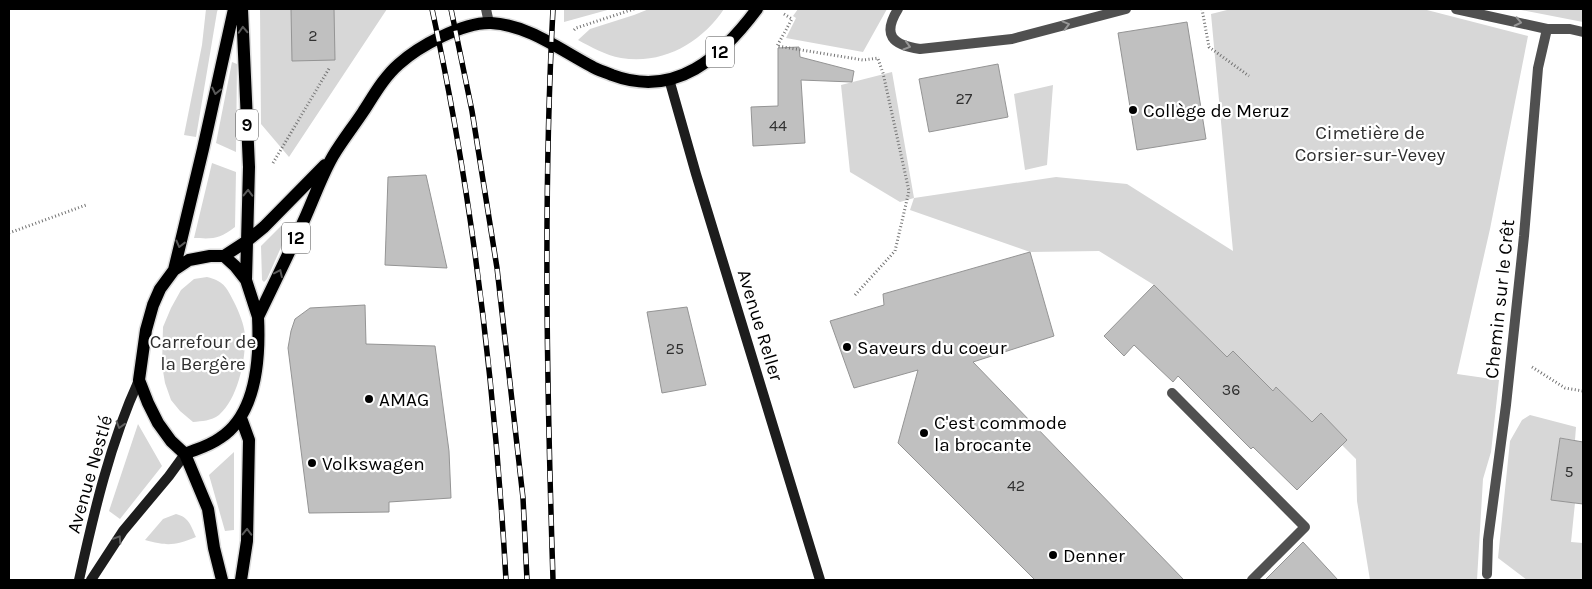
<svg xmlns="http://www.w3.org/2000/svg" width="1592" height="589" viewBox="0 0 1592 589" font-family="Karla,sans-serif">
<rect width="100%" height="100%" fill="#fff"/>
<!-- green -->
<path fill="#d7d7d7" d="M206 9H218L217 12 196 137 184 135 202 45Z
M260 9H387L289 157 261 124Z
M564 9H611L564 22Z
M649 9H724C701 43 663 65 621 58 605 55 591 47 578 40L590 29 634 15Z
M798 9H887L863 52 786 38 796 18 793 16Z
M1231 9H1423L1528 36 1490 229 1457 374 1499 380 1491 452 1483 479 1477 580H1370L1357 501 1356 459 1342 445 1347 440 1321 414 1312 422 1276 387 1273 391 1233 351 1227 357 1154 285 1099 251 1030 252 910 210 914 198 900 202 850 172 841 85 892 72 914 198 1056 177 1127 184 1233 251 1211 14Z
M1516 9H1583V22Z
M232 62 237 64 236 152 216 143Z
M1053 85 1047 165 1025 170 1014 94Z
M212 163 236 172 235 227C219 239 214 239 194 238Z
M282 225 286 236 267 279 264 282 262 280 261 246Z
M207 277C211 278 215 279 218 281 226 285 230 294 234 302 239 312 244 324 245 335 246 359 238 399 219 415 211 421 202 421 193 422L180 411 171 400 165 383 162 365 163 327 171 308 181 290 194 279Z
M1530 415 1576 427 1575 440 1560 438 1551 499 1575 503 1571 542 1583 543V580H1527L1498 558 1510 441 1522 420Z
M138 424 162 466 120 519 109 511Z
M234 452V530L225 531 209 475Z
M176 514C189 517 191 526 196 537 174 546 167 546 145 540L163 519Z"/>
<!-- building -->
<path fill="#c0c0c0" stroke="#949494" d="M291 9H334L335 60 292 61Z
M1187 22 1206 139 1137 150 1118 33Z
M799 47 800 57 854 71 852 82 801 80 805 143 753 146 751 107 778 106V48Z
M998 64 1008 117 929 132 919 79Z
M426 175 447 268 385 265 388 177Z
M1030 252 1054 336 973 362 1184 580H1035L898 443 918 370 854 388 830 321 884 305 883 294Z
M1154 285 1227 357 1233 351 1273 391 1276 387 1312 422 1321 413 1347 440 1297 490 1253 447 1251 449 1178 376 1173 382 1134 345 1124 356 1104 336Z
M365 305 366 344 435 346 449 451 451 498 389 502V512L309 513 288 348 291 331 295 319 310 308Z
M687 307 706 385 662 393 647 312Z
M1560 438 1583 442V504L1551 500Z
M1303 542 1338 580H1265Z"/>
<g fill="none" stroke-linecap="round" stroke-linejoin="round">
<!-- primary casing -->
<g stroke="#dbdbdb" stroke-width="15">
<path id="primary" d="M242 9 249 167 246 280
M224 256 247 241 264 227 325 165
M174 270 203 149 234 9
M258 317 246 280 235 266 224 256H210L189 260 174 270 160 289 153 305 146 330 139 380 148 403 158 423 171 441 185 454C197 449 209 446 220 438 257 414 260 357 258 317 274 284 290 251 305 218 314 198 322 175 333 156 342 141 353 127 363 112 374 95 384 77 399 64 419 46 463 22 491 23 528 25 559 49 591 66 597 70 605 72 612 75 676 99 721 57 757 9
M241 418 249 440 247 541 241 580
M185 454 208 509 214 548 222 580"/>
</g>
<!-- path -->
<path stroke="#727272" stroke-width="3" stroke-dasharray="1 2.5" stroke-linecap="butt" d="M1202 9 1209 47 1249 76
M784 14 792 19 777 46 863 60 879 58
M574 30 576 28 634 9
M273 163 330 67
M9 233 86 205
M855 295 895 251 909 191 883 73 878 59
M1532 367 1565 388 1583 391"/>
<!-- lane -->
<path stroke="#505050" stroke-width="10" d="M1172 393 1305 527 1252 580"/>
<!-- street -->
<path stroke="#505050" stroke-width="10" d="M486 9 489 23
M898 9C882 35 892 45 920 49L1012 39 1126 9
M1456 9 1547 29H1570L1583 32
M1487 574 1488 540 1506 405 1524 236 1538 68 1547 29"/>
<!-- secondary -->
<path stroke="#1d1d1d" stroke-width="10" d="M669 79 696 174 820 580
M79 580C94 512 110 443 139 380
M91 580 123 531 169 476 185 454"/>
<!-- primary -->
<use href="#primary" stroke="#000" stroke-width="12"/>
<!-- rail casing -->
<g stroke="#000" stroke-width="5.5">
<path id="rail" d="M432 9C473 197 495 388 506 580
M451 9 472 111 497 268 523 498 527 580
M553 9C543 199 547 390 553 580"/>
</g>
<!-- rail -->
<use href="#rail" stroke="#fff" stroke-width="4" stroke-dasharray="11" stroke-linecap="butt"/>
</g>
<!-- one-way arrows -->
<defs><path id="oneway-chevron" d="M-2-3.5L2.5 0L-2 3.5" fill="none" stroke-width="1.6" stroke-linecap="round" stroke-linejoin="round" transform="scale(1.25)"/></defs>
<g stroke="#969696">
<use href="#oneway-chevron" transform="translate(1518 22) rotate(12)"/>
<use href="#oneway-chevron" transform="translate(1066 25) rotate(-15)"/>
<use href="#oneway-chevron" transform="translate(907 46) rotate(17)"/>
</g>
<g stroke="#595959">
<use href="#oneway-chevron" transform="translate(243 30) rotate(-93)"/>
<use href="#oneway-chevron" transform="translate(216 91) rotate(102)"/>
<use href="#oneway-chevron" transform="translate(248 193) rotate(-89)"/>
<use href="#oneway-chevron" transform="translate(180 244) rotate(104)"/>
<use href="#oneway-chevron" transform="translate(279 273) rotate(-65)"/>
<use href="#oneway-chevron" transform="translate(247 532) rotate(-89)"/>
</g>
<g stroke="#616161">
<use href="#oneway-chevron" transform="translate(120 425) rotate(107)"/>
<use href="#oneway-chevron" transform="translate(118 539) rotate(-57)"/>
</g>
<!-- markers -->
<g fill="#000" stroke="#fff" stroke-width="2">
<circle cx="1133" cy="110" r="5"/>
<circle cx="847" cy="347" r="5"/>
<circle cx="369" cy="399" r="5"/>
<circle cx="924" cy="433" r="5"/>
<circle cx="312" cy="463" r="5"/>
<circle cx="1053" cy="555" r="5"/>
</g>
<g text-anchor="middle" stroke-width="4.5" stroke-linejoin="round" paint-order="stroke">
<!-- number labels -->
<g font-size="16" fill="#303030">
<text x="313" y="41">2</text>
<text x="964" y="104">27</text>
<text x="778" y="131">44</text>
<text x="675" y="354">25</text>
<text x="1231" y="395">36</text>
<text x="1569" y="477">5</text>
<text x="1016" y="491">42</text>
</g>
<!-- shield labels -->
<g fill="#fff" stroke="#4c4c4c" stroke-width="1">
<rect x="706" y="36.5" width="28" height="31" rx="4"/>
<rect x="236" y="109.5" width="22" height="31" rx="4"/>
<rect x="282" y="222.5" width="28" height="31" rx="4"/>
</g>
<g font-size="18" font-weight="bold" fill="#000">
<text x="720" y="58">12</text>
<text x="247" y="131">9</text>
<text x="296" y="244">12</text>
</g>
<!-- poi labels -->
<g font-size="19" fill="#000" stroke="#fff" text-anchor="start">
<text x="1143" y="117">Collège de Meruz</text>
<text x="857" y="354">Saveurs du coeur</text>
<text x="379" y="406">AMAG</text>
<text x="934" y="429">C'est commode<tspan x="934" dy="22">la brocante</tspan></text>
<text x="322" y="470">Volkswagen</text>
<text x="1063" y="562">Denner</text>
</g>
<!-- park labels -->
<g font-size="19" fill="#2e2e2e" stroke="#fff">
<text x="1370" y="139">Cimetière de<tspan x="1370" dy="22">Corsier-sur-Vevey</tspan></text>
<text x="203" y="348">Carrefour de<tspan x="203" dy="22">la Bergère</tspan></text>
</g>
<!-- street labels -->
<g font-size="19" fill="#000" stroke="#fff">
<text transform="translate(1499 299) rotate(-84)" y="7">Chemin sur le Crêt</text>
<text transform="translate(761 325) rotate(73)" y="7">Avenue Reller</text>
<text transform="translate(89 474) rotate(-74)" y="7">Avenue Nestlé</text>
</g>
</g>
<!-- border -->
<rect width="1592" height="589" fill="none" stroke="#000000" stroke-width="20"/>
</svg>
